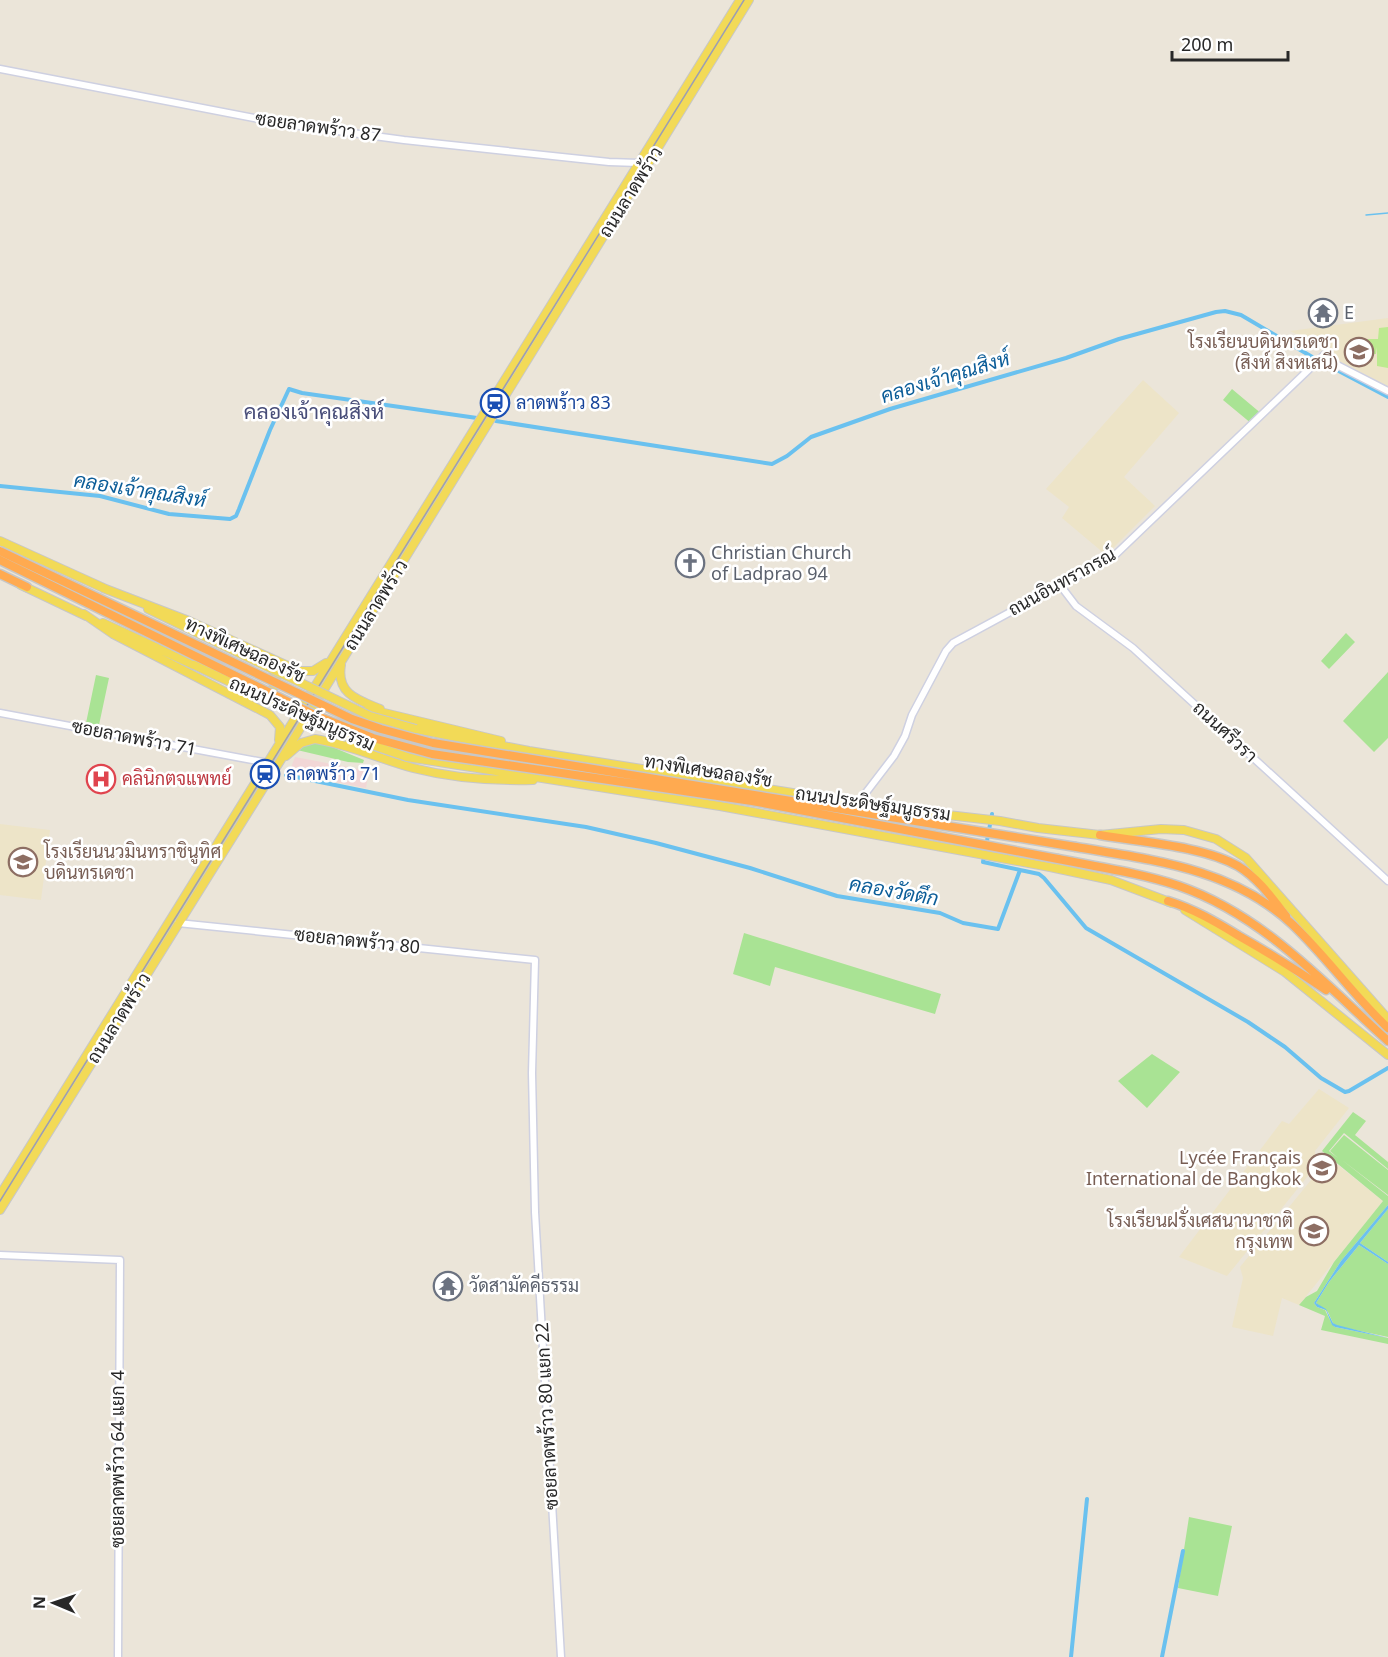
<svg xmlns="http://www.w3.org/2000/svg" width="1388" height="1657" viewBox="0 0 1388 1657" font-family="'Noto Sans',Sarabun,sans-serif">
<rect width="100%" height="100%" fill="#ebe5d9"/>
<!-- education -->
<path fill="#ede4c8" d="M1388 318V388L1335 362V354L1290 331Z
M1143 380 1179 413 1124 477 1155 506 1106 555 1062 518 1069 507 1046 489Z
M0 824 50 830 41 900 0 895Z
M1319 1089 1349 1108 1315 1151 1316 1166 1227 1276 1179 1257 1282 1121 1289 1124Z
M1329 1158 1383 1201 1299 1305 1282 1298 1273 1336 1232 1327 1243 1278 1240 1267Z"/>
<!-- medical -->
<path fill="#f2d7d6" d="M295 757 369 771 366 788 289 773Z"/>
<!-- green -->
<path fill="#a9e394" d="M1232 389 1263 415 1252 424 1223 400Z
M1346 633 1355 642 1329 669 1321 661Z
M1388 672V738L1374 752 1343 721Z
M96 675 109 678 99 725 86 723Z
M320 742 364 760 363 763 348 762 297 750 305 743Z
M744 933 941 994 935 1014 775 967 770 986 733 974Z
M1152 1054 1180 1072 1147 1108 1118 1081Z
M1353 1112 1366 1121 1355 1135 1388 1162V1169L1344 1133 1329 1151 1338 1158 1330 1151 1344 1135 1388 1170V1195L1342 1160 1388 1196V1205L1341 1261 1314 1303 1317 1307 1325 1310 1332 1324 1335 1327 1388 1338V1344L1321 1330 1325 1316 1299 1305 1306 1297 1317 1291 1334 1262 1383 1201 1322 1151Z
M1388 1209V1262L1360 1243Z
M1359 1245 1388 1264V1337L1337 1326 1333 1323 1328 1312 1316 1303 1329 1282Z
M1189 1517 1232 1526 1218 1596 1178 1588Z"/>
<!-- pitch -->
<path fill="#bcea8f" d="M1388 327V368L1377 366V347L1376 354H1367L1368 339H1378L1379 328Z"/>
<!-- water -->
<path fill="#6ac1ef" d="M1388 1205V1209L1360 1243 1388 1262V1264L1359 1245 1329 1282 1316 1303 1326 1309 1333 1323 1337 1325 1388 1338 1335 1327 1332 1325 1326 1310 1317 1307 1314 1303 1341 1261Z"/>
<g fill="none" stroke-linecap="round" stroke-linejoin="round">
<!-- stream -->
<path stroke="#6ac1ef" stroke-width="1.5" d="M1366 215 1388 213"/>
<!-- canal -->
<path stroke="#6ac1ef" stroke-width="4" d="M496 421 772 464 787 456 811 437 890 409 1066 358 1119 339 1216 312 1225 311 1241 315 1314 358 1388 397
M0 486 100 496 169 514 230 519 236 516 239 509 270 430 289 389 302 393 477 418
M286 775 408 800 586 827 656 843 750 868 837 896 940 913 963 923 998 929 1020 870 1039 874 1044 878 1086 928 1248 1022 1285 1047 1321 1078 1345 1092 1349 1091 1388 1068
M986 846 992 814
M984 856 983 862 1020 870
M1071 1657 1087 1499
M1162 1657 1183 1551"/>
<!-- minor casing -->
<g stroke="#ced0e1" stroke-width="9">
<path id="minor" d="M0 69 285 124 404 140 609 162 639 163
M1060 585 1076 606 1133 648 1388 881
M0 713 268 763
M858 803 894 756 905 736 912 715 946 651 953 643 1114 556 1324 355 1337 365 1388 391
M178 923 535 960 532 1073 535 1212 561 1657
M0 1255 120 1260 118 1657"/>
</g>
<!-- major casing -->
<g stroke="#c7c7c7" stroke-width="10">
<path id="major" d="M0 541 108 590
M21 585 86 616
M103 588 189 621 299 671H313L326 663
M148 609 218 643
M84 614 113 634 270 715 280 727 279 740
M103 623 194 665
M341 665C336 694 358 700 380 709
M241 697C259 699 286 692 272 668
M416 729 529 751 887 808 1000 821 1038 828 1100 835 1161 829 1184 830 1216 839 1246 858 1388 1019
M358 748C336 736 347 708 376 711L501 741
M286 756 301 743 315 739C348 744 380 759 413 768 452 778 493 781 533 780
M407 757 720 806 1050 867 1111 880 1172 903
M1185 910 1285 972 1388 1055
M0 1195 740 0
M0 1210 280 761 749 0"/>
</g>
<!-- highway casing -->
<g stroke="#c7c7c7" stroke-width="11">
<path id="highway" d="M0 574 27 587
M1100 835C1140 842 1203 846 1238 866 1258 878 1272 898 1286 916
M1076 847C1152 860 1232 868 1292 924 1326 956 1354 996 1388 1028
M1058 859C1098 867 1140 873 1179 886 1263 915 1324 983 1388 1041
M1168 901C1194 909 1216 922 1239 936 1269 953 1298 971 1326 990"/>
</g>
<!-- minor -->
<use href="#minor" stroke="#fff" stroke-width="6"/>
<!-- major -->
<use href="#major" stroke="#f2da57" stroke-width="8"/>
<!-- highway -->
<use href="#highway" stroke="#ffaa50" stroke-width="8"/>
<!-- rail -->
<path stroke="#9c9eb3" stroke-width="1.5" d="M0 1201 744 0"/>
<!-- major-bridge casing -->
<g stroke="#c7c7c7" stroke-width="10" stroke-linecap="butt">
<path id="major-bridge" d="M218 643 370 716 416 729
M194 665 340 734 407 757"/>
</g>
<!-- highway-bridge casing -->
<g stroke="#c7c7c7" stroke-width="11" stroke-linecap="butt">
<path id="highway-bridge" d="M0 551 352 719 381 729 433 743 1076 847
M0 560 317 716 373 738 432 754 752 801 1058 859"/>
</g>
<!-- major-bridge -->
<use href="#major-bridge" stroke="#f2da57" stroke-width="8"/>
<!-- highway-bridge -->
<use href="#highway-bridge" stroke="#ffaa50" stroke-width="8"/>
</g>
<!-- icons -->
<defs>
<g id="temple-ring" transform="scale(1.5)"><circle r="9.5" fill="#fff" stroke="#6b7280" stroke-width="1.5"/><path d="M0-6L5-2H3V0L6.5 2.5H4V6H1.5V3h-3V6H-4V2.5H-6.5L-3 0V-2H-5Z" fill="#6b7280"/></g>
<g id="school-ring" transform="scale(1.5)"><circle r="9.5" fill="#fff" stroke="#8d6e63" stroke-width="1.5"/><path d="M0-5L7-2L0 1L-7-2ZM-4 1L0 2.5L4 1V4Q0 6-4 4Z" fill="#8d6e63"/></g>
<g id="station-ring" transform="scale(1.5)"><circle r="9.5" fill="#fff" stroke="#1a4fb4" stroke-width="1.5"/><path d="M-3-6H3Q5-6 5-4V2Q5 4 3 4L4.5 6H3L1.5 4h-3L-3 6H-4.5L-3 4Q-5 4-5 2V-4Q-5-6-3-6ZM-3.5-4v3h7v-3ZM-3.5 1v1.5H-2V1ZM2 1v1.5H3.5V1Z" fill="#1a4fb4"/></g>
<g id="church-ring" transform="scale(1.5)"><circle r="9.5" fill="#fff" stroke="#6b7280" stroke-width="1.5"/><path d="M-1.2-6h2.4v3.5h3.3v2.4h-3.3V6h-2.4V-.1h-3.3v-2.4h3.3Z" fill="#6b7280"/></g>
<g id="hospital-ring" transform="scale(1.5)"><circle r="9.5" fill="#fff" stroke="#e0444e" stroke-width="1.5"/><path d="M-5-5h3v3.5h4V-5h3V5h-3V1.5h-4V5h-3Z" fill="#e0444e"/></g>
</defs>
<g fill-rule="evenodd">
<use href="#temple-ring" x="1323" y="313"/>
<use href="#school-ring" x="1359" y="352"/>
<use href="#station-ring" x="495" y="403"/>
<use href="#church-ring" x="690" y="563"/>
<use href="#station-ring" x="265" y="774"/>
<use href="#hospital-ring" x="101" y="779"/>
<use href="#school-ring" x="23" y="862"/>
<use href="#school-ring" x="1322" y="1168"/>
<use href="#school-ring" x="1314" y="1231"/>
<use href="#temple-ring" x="448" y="1286"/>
</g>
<g text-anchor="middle" stroke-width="5" stroke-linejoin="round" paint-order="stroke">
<!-- street labels -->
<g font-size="18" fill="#282828" stroke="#fff">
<text transform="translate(318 127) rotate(8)" y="6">ซอยลาดพร้าว 87</text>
<text transform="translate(631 192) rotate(-58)" y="6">ถนนลาดพร้าว</text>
<text transform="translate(1062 582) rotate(-29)" y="6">ถนนอินทราภรณ์</text>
<text transform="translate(376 605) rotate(-58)" y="6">ถนนลาดพร้าว</text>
<text transform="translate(245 650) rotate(25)" y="6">ทางพิเศษฉลองรัช</text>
<text transform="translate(302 714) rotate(24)" y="6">ถนนประดิษฐ์มนูธรรม</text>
<text transform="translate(1225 732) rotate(43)" y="6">ถนนศรีวรา</text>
<text transform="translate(134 738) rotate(11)" y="6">ซอยลาดพร้าว 71</text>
<text transform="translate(708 771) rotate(9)" y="6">ทางพิเศษฉลองรัช</text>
<text transform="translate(873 804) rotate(8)" y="6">ถนนประดิษฐ์มนูธรรม</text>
<text transform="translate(357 941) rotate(6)" y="6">ซอยลาดพร้าว 80</text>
<text transform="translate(119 1018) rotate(-58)" y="6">ถนนลาดพร้าว</text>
<text transform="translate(547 1416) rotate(-93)" y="6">ซอยลาดพร้าว 80 แยก 22</text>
<text transform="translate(118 1459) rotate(-90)" y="6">ซอยลาดพร้าว 64 แยก 4</text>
</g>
<!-- worship labels -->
<g font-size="18" fill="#5b616d" stroke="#fff" text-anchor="start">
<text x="1344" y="319">E</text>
<text x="711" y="559">Christian Church<tspan x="711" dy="21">of Ladprao 94</tspan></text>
<text x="469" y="1292">วัดสามัคคีธรรม</text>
</g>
<!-- education labels -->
<g font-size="18" fill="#785e54" stroke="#fff" text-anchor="end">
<text x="1338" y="348">โรงเรียนบดินทรเดชา<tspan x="1338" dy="21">(สิงห์ สิงหเสนี)</tspan></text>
<text x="44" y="858" text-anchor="start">โรงเรียนนวมินทราชินูทิศ<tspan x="44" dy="21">บดินทรเดชา</tspan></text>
<text x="1301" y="1164">Lycée Français<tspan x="1301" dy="21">International de Bangkok</tspan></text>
<text x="1293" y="1227">โรงเรียนฝรั่งเศสนานาชาติ<tspan x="1293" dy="21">กรุงเทพ</tspan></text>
</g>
<!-- transit labels -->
<g font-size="18" fill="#164399" stroke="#fff" text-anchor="start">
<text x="516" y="409">ลาดพร้าว 83</text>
<text x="286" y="780">ลาดพร้าว 71</text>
</g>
<!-- health labels -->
<g font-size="18" fill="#be3a42" stroke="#fff" text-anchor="start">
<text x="122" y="785">คลินิกตจแพทย์</text>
</g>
<!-- water labels -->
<g font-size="20" font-style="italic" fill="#0c5d98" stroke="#fff">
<text transform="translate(945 377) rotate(-17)" y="7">คลองเจ้าคุณสิงห์</text>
<text transform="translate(140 490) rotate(9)" y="7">คลองเจ้าคุณสิงห์</text>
<text transform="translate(894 891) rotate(10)" y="7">คลองวัดตึก</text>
</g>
<!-- quarter labels -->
<g font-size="21" fill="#484d79" stroke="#fff">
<text x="314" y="419">คลองเจ้าคุณสิงห์</text>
</g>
</g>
<!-- north arrow -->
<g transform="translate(54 1603) rotate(272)" stroke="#ffffff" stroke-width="4.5" paint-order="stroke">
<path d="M0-4.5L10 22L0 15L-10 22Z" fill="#282828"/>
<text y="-9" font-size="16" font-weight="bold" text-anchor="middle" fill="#282828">N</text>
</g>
<!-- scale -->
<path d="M1172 51v9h116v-9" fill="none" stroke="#282828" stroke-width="3"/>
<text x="1181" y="51" font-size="18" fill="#282828" stroke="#ffffff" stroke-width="4.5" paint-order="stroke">200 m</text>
</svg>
